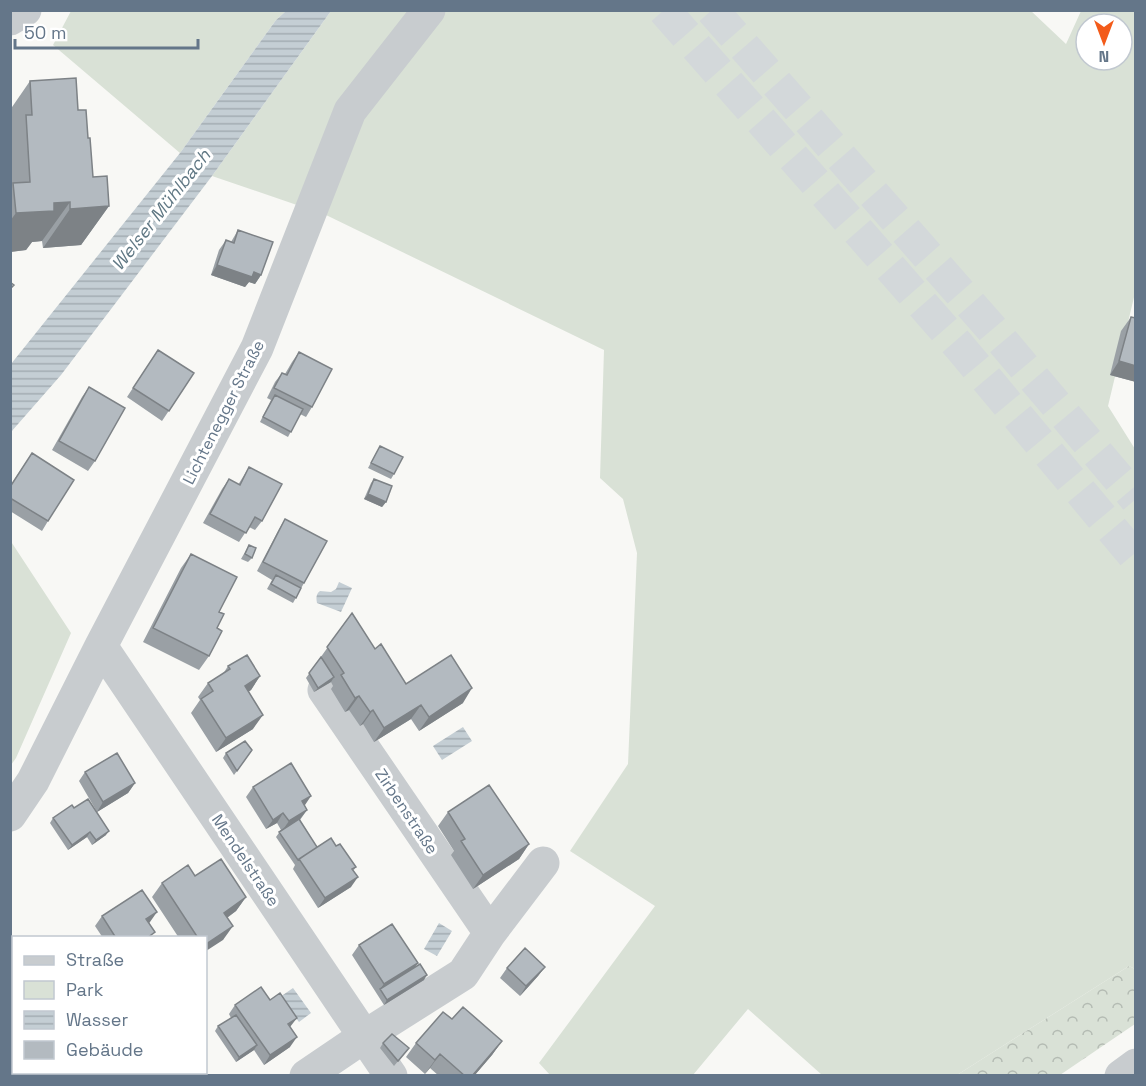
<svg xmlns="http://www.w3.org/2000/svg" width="1146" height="1086" viewBox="0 0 1146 1086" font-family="'Space Grotesk',sans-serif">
<defs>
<pattern id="forest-crowns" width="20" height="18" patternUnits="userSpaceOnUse" patternTransform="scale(1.5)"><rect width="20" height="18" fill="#d9e1d6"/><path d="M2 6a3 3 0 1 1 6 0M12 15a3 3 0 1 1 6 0" fill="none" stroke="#b4bbb3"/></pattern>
<pattern id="water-rules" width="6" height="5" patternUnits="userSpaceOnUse" patternTransform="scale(1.5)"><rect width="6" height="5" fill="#c4ced4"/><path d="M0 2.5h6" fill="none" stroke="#a3acb2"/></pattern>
</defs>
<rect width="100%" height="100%" fill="#f8f8f5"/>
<!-- green -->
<path fill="#d9e1d6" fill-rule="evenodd" d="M1030 10 1066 44 1081 11H1135V293L1108 406 1135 449V969L1129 966 957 1075H822L748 1009 693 1075H550L539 1063 655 906 570 851 628 764 637 553 623 499 600 478 604 350 326 215 212 176 331 11ZM1086 24H1122V60H1086Z
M71 11H286L276 20 180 153 53 45Z
M10 540 71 633 16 758 11 765Z"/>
<!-- forest -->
<path fill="url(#forest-crowns)" d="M1129 966 1135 969V1024L1060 1075H957Z"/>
<!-- water -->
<path fill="url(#water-rules)" d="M286 11H331L212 176 61 375 11 432V364L180 153 276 20Z
M339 582 352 588 341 612 317 603C316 598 316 594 320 591L331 592 336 589Z
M463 727 472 741 442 760 433 746Z
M439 923 452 931 437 956 424 949Z
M293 988 311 1013 299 1022 280 997Z"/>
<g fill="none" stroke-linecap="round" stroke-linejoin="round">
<!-- highway-tunnel -->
<path stroke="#d3d8da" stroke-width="33" stroke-dasharray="33 16" stroke-linecap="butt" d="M664 10 959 346 1136 558
M712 10 992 329 1136 499"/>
<!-- minor -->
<path stroke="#c8cccf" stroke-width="33" d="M10 19 25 10
M101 646 391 1076
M324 690 490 933
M10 815 33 781 101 646 257 348 350 111 429 10
M306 1076 365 1036 463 974 490 933 543 863
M1121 1076 1136 1065"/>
</g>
<!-- wall -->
<path fill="#9aa0a5" d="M30 81 78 110 88 138 93 177 109 206 81 245 43 248 42 241 32 242 26 250 10 252V110Z
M238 230 261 275 255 284 249 282 245 287 211 275 219 250 226 240 231 242Z
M1131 317 1136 382 1110 375 1121 331Z
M158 350 194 373 162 421 127 397Z
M299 352 312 407 306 417 300 414 288 437 260 422 271 400 267 398 275 382 282 373 285 374 292 362Z
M89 387 95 461 88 471 52 450 82 397Z
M380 446 394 474 391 479 368 468Z
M32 453 48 521 42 531 10 511V486Z
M249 467 262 521 255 530 249 527 239 542 203 523 222 489 229 479 238 485Z
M374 479 386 502 382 507 364 499 371 483Z
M285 519 304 583 293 603 267 589 272 580 257 571 279 529Z
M249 545 252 558 248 562 241 559Z
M191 554 219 612 217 628 209 656 199 670 143 642 181 568Z
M352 613 375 649 406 684 463 703 419 731 411 719 374 742 363 724 360 726 349 710 345 712 331 689 333 686 331 682 314 692 306 678Z
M228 666 260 676 251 690 248 692 253 729 216 752 191 713 200 700 198 697 208 683 223 674Z
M252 750 234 775 223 758 226 753Z
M85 772 135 783 128 793 97 812 79 781Z
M253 787 304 805 307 810 300 820 317 847 336 846 356 867 353 871 351 887 318 908 293 869 295 865 276 837 281 830 277 823 266 829 246 797Z
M74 808 106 835 92 845 87 837 68 850 50 823 53 818Z
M448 812 529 844 519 859 473 889 451 855 454 851 438 826Z
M195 876 246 897 236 911 227 918 223 940 206 938H179L152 897 162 883Z
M102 916 150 922 149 923 151 938H103L95 926Z
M359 945 414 968 424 980 384 1005 352 955Z
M545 967 538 976 520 996 500 978 507 968Z
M235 1005 290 1027V1047L264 1065 254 1050 236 1062 215 1031 218 1026 231 1018 229 1014Z
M452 1019 502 1041 492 1055 474 1076H439L430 1068 425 1074 406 1057 416 1043Z
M383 1043 409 1048 394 1066 380 1048Z
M14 1054V1072L10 1069V1057Z
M14 1072H23L20 1076H17Z"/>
<!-- shaded-wall -->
<path fill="#7d8286" d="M70 202 42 241 32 242 26 250 10 252V221L16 213 54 203Z
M109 206 81 245 43 248 70 209Z
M217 265 254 272 261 275 255 284 249 282 245 287 211 275Z
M1119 361 1136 366V382L1110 375Z
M368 494 386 502 382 507 364 499Z
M260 676 251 690 235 700 245 686Z
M334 677 331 682 314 692 318 688Z
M472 688 463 703 419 731 429 717Z
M359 696 349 710 345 712 355 698Z
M421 705 411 719 374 742 384 728Z
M373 710 363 724 360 726 370 712Z
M263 715 253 729 216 752 226 738Z
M135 783 128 793 97 812 103 802Z
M311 796 305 805 295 811 302 801Z
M307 810 300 819 282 831 289 821Z
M283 813 277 823 266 829 273 820Z
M109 831 106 835 92 845 96 840Z
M90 832 87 837 68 850 72 845Z
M529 844 519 859 473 889 483 875Z
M358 877 351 887 318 908 325 898Z
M246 897 236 911 214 927 224 913Z
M157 912 150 922 140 929 146 919Z
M233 926 223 940 206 951V944Z
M418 963 411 972 380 989 384 984Z
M545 967 538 976 520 996 526 986Z
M427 975 424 980 384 1005 387 1000Z
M297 1018 290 1027 288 1024Z
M297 1037 290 1047 264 1065 270 1055Z
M502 1041 492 1055 474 1076H472Z
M257 1045 254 1050 236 1062 239 1057Z
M440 1054 430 1068 425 1074 435 1060Z"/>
<!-- building -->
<path fill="#b3bac0" stroke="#7d8286" stroke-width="1.5" d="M76 78 78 110H86L88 138H90L93 177 107 176 109 206 70 209V202L54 203V211L16 213 13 183 30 182 26 115H32L30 81Z
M238 230 273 242 261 275 254 272 252 277 217 265 226 240 234 243Z
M10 282 14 285 10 289Z
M1131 317 1136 318V366L1119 361Z
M158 350 194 373 169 411 133 388Z
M299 352 332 369 312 407 274 388 282 373 287 375Z
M89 387 125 408 95 461 59 441Z
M275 395 303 409 291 432 263 417Z
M380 446 403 457 394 474 371 463Z
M32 453 74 480 48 521 10 498V487Z
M249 467 282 484 262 521 255 517 246 533 210 514 229 479 240 485Z
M374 479 392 486 386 502 368 494Z
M285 519 327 541 304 583 263 562Z
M249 545 256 548 252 558 245 554Z
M191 554 237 577 219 612 224 614 217 628 222 631 209 656 153 628Z
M276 575 301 588 296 598 271 584Z
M352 613 375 649 381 644 406 684 451 655 472 688 429 717 421 705 384 728 373 710 370 712 359 696 355 698 341 675 344 673 327 647Z
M247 655 260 676 245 686 263 715 226 738 201 699 213 691 208 683 230 669 228 666Z
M321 657 334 677 318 688 309 673Z
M245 741 252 750 237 771 226 753Z
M117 753 135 783 103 802 85 772Z
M291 763 311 796 302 801 307 810 289 821 283 813 273 820 253 787Z
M489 785 529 844 483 875 461 841 465 839 448 812Z
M88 799 109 831 96 840 90 832 72 845 53 818 72 805 74 808Z
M299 819 317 847 298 860 279 832Z
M331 838 336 846 340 844 356 867 352 869 358 877 325 898 299 859Z
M221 859 246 897 224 913 233 926 206 944V938H198L162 883 188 865 195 876Z
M142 890 157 912 146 919 155 932 147 938H116L102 916Z
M392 924 418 963 384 984 359 945Z
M525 948 545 967 526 986 507 968Z
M420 964 427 975 387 1000 380 989Z
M261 987 270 1000 280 993 297 1018 288 1024 297 1037 270 1055 235 1005Z
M10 989 14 991V1033L10 1037Z
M463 1007 502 1041 472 1076H465L440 1054 435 1060 416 1043 443 1012 452 1019Z
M236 1015 257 1045 239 1057 218 1026Z
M392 1034 409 1048 398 1061 383 1043Z
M14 1054V1064L10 1061V1057Z
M64 1072H79L82 1076H61Z
M158 1072H161L163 1076H153Z"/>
<g text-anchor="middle" stroke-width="6" stroke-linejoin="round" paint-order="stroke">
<!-- street labels -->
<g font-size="16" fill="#647689" stroke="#fff">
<text transform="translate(223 412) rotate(-63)" y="6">Lichtenegger Straße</text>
<text transform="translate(407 811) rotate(56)" y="6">Zirbenstraße</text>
<text transform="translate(246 860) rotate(56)" y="6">Mendelstraße</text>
</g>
<!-- water labels -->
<g font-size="18" font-style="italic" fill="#607884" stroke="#fff">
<text transform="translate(161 210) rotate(-52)" y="6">Welser Mühlbach</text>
</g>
</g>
<!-- border -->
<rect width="1146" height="1086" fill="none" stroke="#647689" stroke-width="24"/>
<!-- legend -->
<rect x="12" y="936" width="195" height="138" fill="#ffffff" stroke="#c1c8d0" stroke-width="1.5"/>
<rect x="24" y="956" width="30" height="9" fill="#c8cccf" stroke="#c1c8d0" stroke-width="1.5"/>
<text x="66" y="966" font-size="18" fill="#647689">Straße</text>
<rect x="24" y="981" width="30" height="18" fill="#d9e1d6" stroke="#c1c8d0" stroke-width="1.5"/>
<text x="66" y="996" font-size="18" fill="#647689">Park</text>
<rect x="24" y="1011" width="30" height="18" fill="url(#water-rules)" stroke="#c1c8d0" stroke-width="1.5"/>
<text x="66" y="1026" font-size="18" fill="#647689">Wasser</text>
<rect x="24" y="1041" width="30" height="18" fill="#b3bac0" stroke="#c1c8d0" stroke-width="1.5"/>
<text x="66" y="1056" font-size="18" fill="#647689">Gebäude</text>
<!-- north arrow -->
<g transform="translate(1104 42) rotate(180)"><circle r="28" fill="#ffffff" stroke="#c1c8d0" stroke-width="1.5"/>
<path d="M0-4.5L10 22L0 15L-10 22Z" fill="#f35b1a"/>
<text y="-9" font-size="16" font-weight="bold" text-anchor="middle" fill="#647689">N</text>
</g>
<!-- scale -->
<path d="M15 39v9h183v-9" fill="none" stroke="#647689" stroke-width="3"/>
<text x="24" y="39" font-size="18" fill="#647689" stroke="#ffffff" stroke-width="4.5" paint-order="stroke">50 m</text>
</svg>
